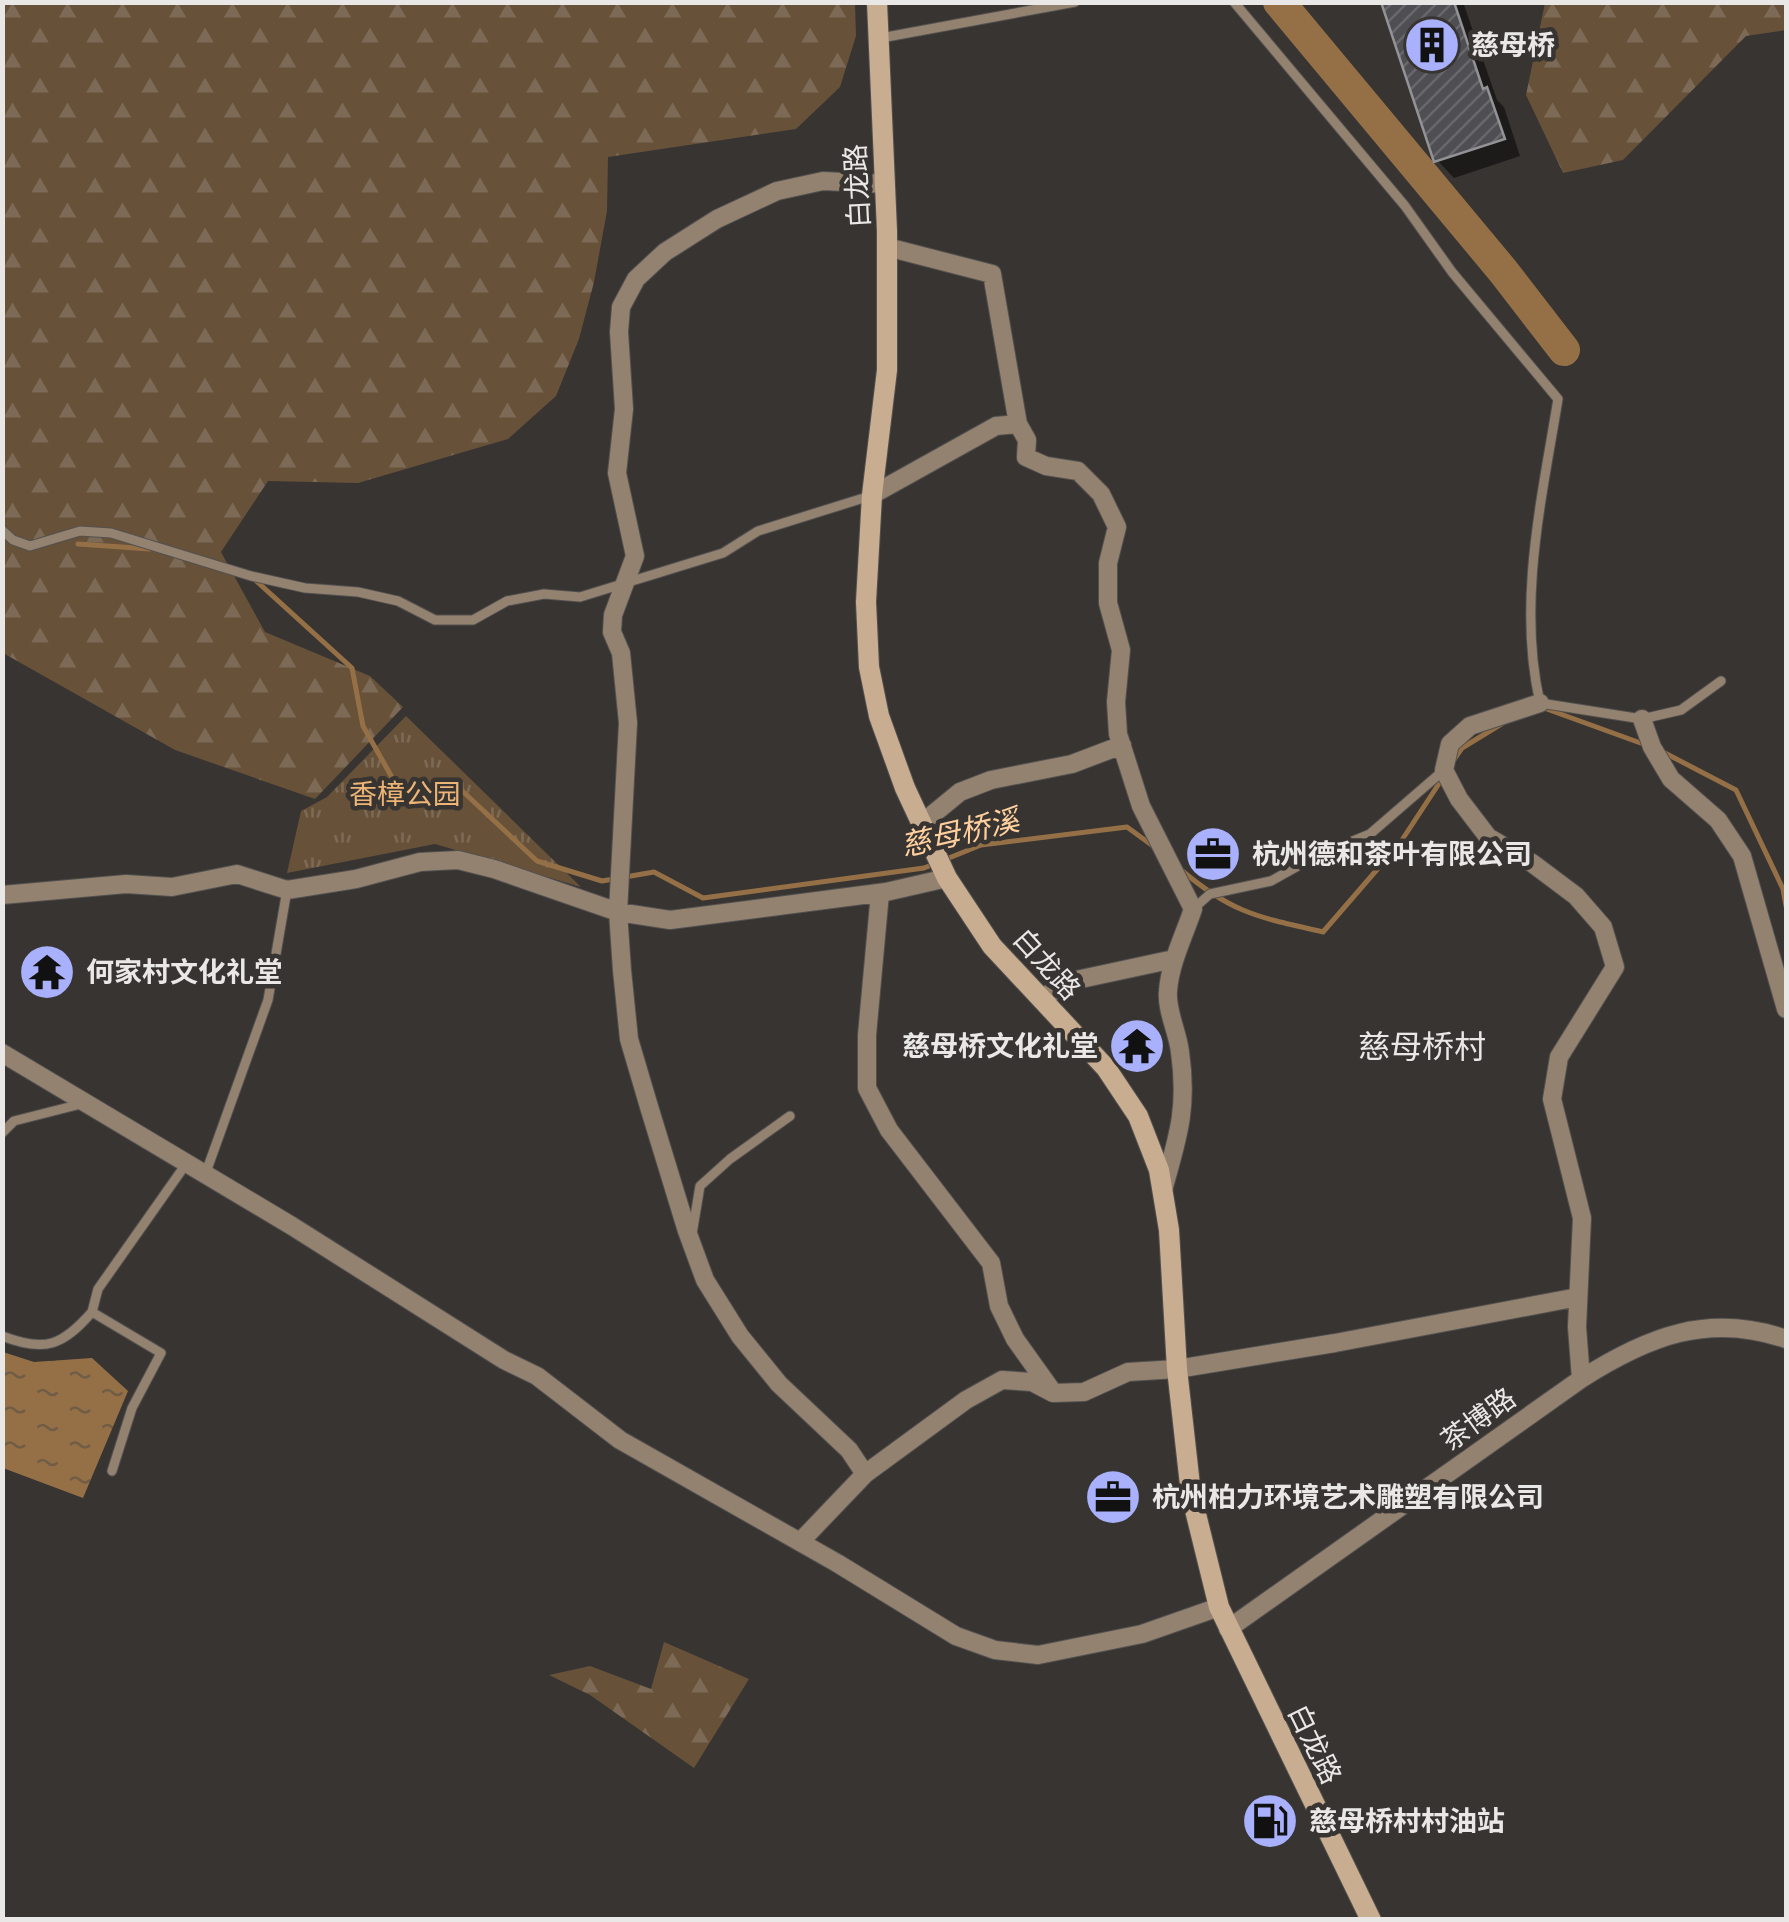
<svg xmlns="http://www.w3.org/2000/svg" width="1789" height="1922" viewBox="0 0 1789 1922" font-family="Quicksand,'Noto Sans SC',sans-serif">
<defs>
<pattern id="forest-firs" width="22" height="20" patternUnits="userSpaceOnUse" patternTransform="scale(2.5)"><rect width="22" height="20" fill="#675139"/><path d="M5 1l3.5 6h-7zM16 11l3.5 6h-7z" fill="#7d6a56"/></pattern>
<pattern id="park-tufts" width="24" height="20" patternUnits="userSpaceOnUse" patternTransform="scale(2.5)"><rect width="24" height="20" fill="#675139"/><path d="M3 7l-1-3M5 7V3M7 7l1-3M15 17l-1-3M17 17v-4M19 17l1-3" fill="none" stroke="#7d6a56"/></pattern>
<pattern id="water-ripples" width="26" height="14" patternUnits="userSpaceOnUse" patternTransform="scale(2.5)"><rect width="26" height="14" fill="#957047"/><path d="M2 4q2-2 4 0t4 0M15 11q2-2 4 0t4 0" fill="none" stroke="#715d46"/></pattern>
<pattern id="building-hatch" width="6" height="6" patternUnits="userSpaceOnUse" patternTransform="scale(2.5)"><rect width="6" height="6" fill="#4f4f53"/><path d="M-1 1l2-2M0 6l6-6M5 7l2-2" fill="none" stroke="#68686c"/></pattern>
</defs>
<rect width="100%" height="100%" fill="#373432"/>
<!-- forest -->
<path fill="url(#forest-firs)" d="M3 3H855L856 36 840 87 796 129 608 157 607 211 594 282 579 339 556 396 508 439 358 483 268 481 221 552 265 632 370 676 403 707 315 799 175 750 3 653Z
M1545 3H1786V30L1746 36 1623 160 1563 173 1526 95Z
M664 1642 749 1679 694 1768 590 1695 549 1675 590 1666 651 1689Z"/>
<!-- park -->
<path fill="url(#park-tufts)" d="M406 716 581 887 435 844 287 873 301 811 327 797Z"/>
<!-- water -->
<path fill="url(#water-ripples)" d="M3 1352 34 1362 92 1358 128 1391 83 1498 3 1468Z"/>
<!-- shadow -->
<path fill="#0007" d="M1384 2H1463L1497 100 1504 107 1520 156 1454 178 1437 160Z"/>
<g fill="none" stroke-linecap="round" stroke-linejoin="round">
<!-- stream -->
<path stroke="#957047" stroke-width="5" d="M78 544 150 549
M252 577 352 668 363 726 398 788 457 786 537 861 602 881 614 879
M1544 708 1646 745
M1661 751 1736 790 1783 889 1786 906
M1453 761 1462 748 1503 723
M944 860 981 845 1127 827 1153 846
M1180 869C1233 914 1258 917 1323 932L1400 843 1442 779
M625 877 654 872 703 898 924 868 934 864"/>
<!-- river -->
<path stroke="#957047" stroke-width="32" d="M1279 2 1503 271 1564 350"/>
</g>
<!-- building -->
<path fill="url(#building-hatch)" stroke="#939397" stroke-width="2.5" d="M1381 2H1454L1483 89 1487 87 1505 139 1434 162Z"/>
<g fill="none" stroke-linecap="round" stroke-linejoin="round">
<!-- lane casing -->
<g stroke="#53514f" stroke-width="11">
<path id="lane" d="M1234 2 1405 206 1452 272 1558 399C1542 498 1517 603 1540 703L1642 719 1681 710 1721 681
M881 38 1075 2
M2 530 13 540 30 546 80 531 111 533 251 576 305 588 358 592 398 601 435 620H473L507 601 544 594 580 597 723 553 758 531 870 496
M1193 909 1210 894 1271 881 1314 857 1370 834 1444 770
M2 1133 14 1121 81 1104
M205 1175 268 1000 287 890
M692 1234 700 1186 730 1159 790 1116
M2 1336C46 1353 63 1345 92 1312
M112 1471 132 1408 161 1353 92 1312 98 1289 186 1164"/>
</g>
<!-- street casing -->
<g stroke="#53514f" stroke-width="20">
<path id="street" d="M887 247 992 274 1018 424
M872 495 996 426 1018 424 1027 440 1026 457 1046 466 1078 471 1101 494 1117 527 1108 563V603L1121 650 1116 702 1118 734 1141 806 1193 909C1184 936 1170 963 1168 991 1166 1010 1178 1033 1180 1052 1188 1108 1178 1137 1163 1190
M1540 703 1470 726 1450 744 1444 770 1459 799 1488 837 1532 863 1576 896 1603 927 1615 967 1559 1057 1552 1099 1582 1218 1577 1327 1581 1379
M1642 719 1652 747 1671 779 1718 820 1742 856 1786 1009
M921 824 960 792 991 780 1072 764 1122 745
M880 893 867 1035V1088L889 1130 991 1263 999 1306 1015 1339 1050 1388
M2 895 126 884 172 887 237 874 287 890 356 879 420 862 458 860 494 869 618 912 670 920 886 892 947 878
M1041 999 1067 982 1174 959
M2 1053 292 1226 504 1360 537 1376 620 1440 837 1563 956 1636 995 1650 1038 1655 1142 1634 1219 1607
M865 1474 849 1450 779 1384 740 1336 705 1280 687 1231 650 1110 629 1039 622 970 618 912 628 723 621 653 612 632 613 615 635 556 617 473 624 409 619 332 621 307 636 279 665 252 717 219 777 191 823 181 885 184
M800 1542 865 1474 966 1400 1002 1380 1032 1382 1053 1393 1084 1392 1128 1372 1177 1369 1335 1343 1578 1297
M1228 1629 1581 1379C1647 1337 1708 1312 1786 1339"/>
</g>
<!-- secondary casing -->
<g stroke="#53514f" stroke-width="22">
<path id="secondary" d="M877 2 887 231V370L872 495 866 602 869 667 879 716 905 788 947 878 992 946 1106 1068 1138 1116 1159 1170 1169 1230 1177 1369 1191 1494 1219 1607 1371 1920"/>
</g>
<!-- lane -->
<use href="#lane" stroke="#938270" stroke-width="9"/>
<!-- street -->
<use href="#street" stroke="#938270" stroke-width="18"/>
<!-- secondary -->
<use href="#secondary" stroke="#c8ad90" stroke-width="20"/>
</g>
<!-- icons -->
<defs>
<g id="building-disc" transform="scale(2.875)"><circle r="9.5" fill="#a9b0fc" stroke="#373432"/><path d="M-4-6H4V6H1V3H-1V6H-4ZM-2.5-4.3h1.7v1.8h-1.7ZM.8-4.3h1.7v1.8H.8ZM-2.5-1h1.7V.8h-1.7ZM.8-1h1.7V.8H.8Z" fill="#111"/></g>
<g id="office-disc" transform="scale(2.875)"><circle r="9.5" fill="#a9b0fc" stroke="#373432"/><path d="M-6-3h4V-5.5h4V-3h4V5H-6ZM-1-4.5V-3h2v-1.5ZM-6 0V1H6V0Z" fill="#111"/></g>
<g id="temple-disc" transform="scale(2.875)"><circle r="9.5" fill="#a9b0fc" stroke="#373432"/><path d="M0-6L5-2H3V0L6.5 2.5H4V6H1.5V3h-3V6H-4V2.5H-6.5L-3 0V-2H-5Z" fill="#111"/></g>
<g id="fuel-disc" transform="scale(2.875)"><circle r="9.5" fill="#a9b0fc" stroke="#373432"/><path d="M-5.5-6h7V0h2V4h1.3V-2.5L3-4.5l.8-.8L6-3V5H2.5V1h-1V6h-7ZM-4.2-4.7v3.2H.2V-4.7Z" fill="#111"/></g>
</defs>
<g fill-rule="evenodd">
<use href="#building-disc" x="1432" y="45"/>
<use href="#office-disc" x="1213" y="854"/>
<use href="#temple-disc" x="47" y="972"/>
<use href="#temple-disc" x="1137" y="1046"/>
<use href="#office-disc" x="1113" y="1497"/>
<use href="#fuel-disc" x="1270" y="1821"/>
</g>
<g text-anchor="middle" stroke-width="9" stroke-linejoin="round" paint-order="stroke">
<!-- poi labels -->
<g font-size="28" font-weight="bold" fill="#e9e8e6" stroke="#373432" text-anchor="start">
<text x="1471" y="55">慈母桥</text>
<text x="1252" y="864">杭州德和茶叶有限公司</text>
<text x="86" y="982">何家村文化礼堂</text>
<text x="1098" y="1056" text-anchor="end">慈母桥文化礼堂</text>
<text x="1152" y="1507">杭州柏力环境艺术雕塑有限公司</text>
<text x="1309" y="1831">慈母桥村村油站</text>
</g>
<!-- street labels -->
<g font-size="28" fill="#e9e8e6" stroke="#373432">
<text transform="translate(857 186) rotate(-93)" y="10">白龙路</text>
<text transform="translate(1047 964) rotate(48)" y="10">白龙路</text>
<text transform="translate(1478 1419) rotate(-36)" y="10">茶博路</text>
<text transform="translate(1315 1744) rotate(64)" y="10">白龙路</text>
</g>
<!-- park labels -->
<g font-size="28" fill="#edb575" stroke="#373432">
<text x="405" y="804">香樟公园</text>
</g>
<!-- water labels -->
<g font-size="30" font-style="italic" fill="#ffd09e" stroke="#373432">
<text transform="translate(960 833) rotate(-13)" y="10">慈母桥溪</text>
</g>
<!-- quarter labels -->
<g font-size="32" fill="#e9e8e6" stroke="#373432">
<text x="1422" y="1058">慈母桥村</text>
</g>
</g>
<!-- border -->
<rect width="1789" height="1922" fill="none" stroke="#e9e8e6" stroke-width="10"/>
</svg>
